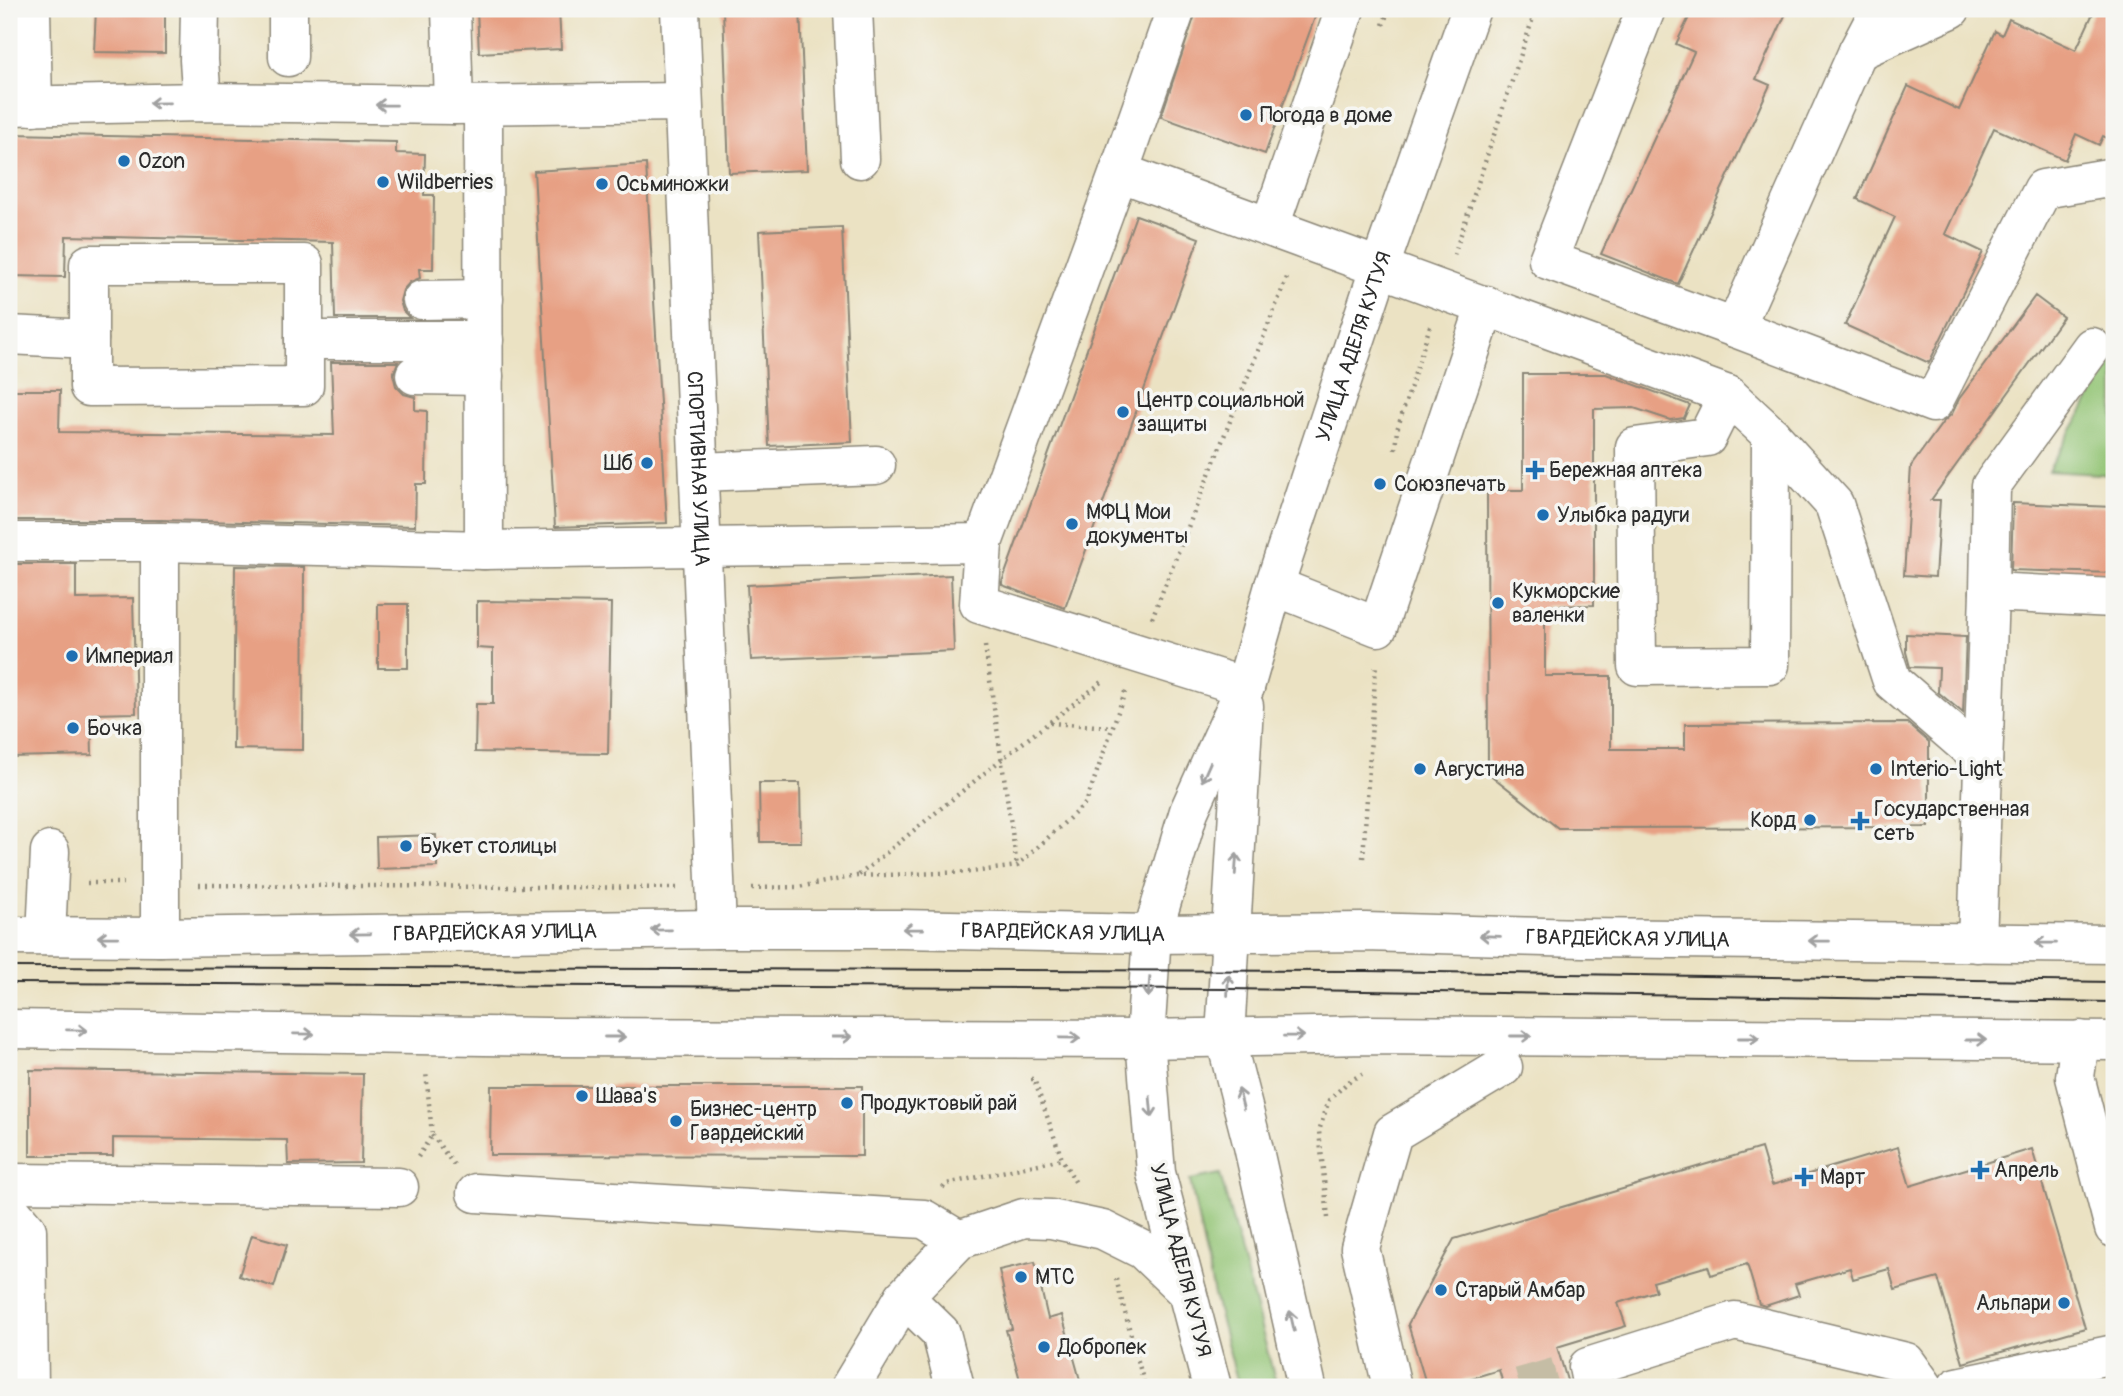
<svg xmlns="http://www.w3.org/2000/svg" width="2123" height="1396" viewBox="0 0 2123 1396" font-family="Pangolin,sans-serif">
<rect width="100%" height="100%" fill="#f6f6f2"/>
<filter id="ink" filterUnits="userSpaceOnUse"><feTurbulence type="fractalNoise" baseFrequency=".0143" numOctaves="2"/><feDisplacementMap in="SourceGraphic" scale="14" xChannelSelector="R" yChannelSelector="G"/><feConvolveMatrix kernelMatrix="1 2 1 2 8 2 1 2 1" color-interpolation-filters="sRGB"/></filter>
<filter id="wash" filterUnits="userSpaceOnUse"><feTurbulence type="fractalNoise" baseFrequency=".00686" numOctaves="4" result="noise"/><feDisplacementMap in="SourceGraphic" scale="28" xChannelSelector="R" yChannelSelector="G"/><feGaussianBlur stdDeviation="1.57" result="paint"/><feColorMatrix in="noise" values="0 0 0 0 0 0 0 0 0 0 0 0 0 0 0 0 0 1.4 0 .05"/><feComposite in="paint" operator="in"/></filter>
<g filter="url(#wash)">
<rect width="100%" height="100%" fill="#ebe2c3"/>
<!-- green -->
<path fill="#93c474" stroke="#5f7850" stroke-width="2" d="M2114 358V475L2048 471Z
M1220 1174 1277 1387H1239L1214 1295 1190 1180Z"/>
<g id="blocks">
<!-- building -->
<path fill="#e7a084" d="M96 9H165V53L94 52Z
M477 9H559L561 49 479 53Z
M723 9H800L807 170 729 173Z
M1197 9H1318L1265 154 1161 117Z
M1693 9H1788L1756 79 1770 85 1678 284 1601 254 1694 52 1676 44Z
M2095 9H2114V141L2103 136 2099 145 2076 134 2065 160 1994 128 1945 234 1983 252 1929 363 1845 325 1895 217 1857 199 1908 86 1959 110 1995 31 2002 35 2009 19 2076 50Z
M11 134 396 142V153L425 154 424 195H434L433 269H419L420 278 410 282 403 290 400 301 403 311 410 318H335L333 242 66 236 65 277 9 276V147H11Z
M646 164 667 523 555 527 534 171Z
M1136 215 1199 238 1065 608 1002 585V582Z
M842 227 852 442 769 446 759 231Z
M2035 296 2063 317 1931 500H1940L1935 577 1904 575 1911 466 1943 422 1952 414 1959 399Z
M331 362H398L393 374 396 386 404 394 415 397V410L427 411 426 484H416L415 526 160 520H9V390H60L59 432 334 435Z
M1523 374H1606L1690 405 1684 418 1670 420 1634 408 1594 409V605L1545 606V676H1611V749H1685V724L1907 723 1929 742V827L1558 828 1488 773 1487 490H1523Z
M2013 503 2114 507V573L2011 570Z
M9 564H76V599L133 598 136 713 91 714 92 755 9 757Z
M235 566 304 567 303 750 233 749Z
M951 575 954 651 751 660 747 585Z
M477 601 611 603 608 754 475 752 476 704H493V649L477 648Z
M378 604H408V668H378Z
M1906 634 1966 637 1963 713 1938 692 1939 668 1910 667 1906 652Z
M759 783H800L801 842H760Z
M436 835 437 867 377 869 376 837Z
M30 1070 363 1074 361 1163 288 1164 287 1140 113 1138V1156H30Z
M491 1086H862V1156L490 1155Z
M1898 1147 1910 1186 2032 1149 2085 1328 1963 1363 1938 1278 1895 1290 1889 1269 1853 1279 1850 1268 1795 1284 1799 1295 1765 1306 1759 1304 1747 1264 1711 1275 1708 1266 1653 1282 1656 1291 1618 1303 1626 1326 1557 1347 1569 1387H1504L1499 1370 1442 1387H1427L1408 1324 1454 1239 1761 1148 1772 1185Z
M252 1235 287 1245 274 1287 239 1276Z
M1035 1262 1048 1319 1062 1315 1082 1387H1022L1006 1330 1012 1329 999 1270Z"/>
</g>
</g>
<g filter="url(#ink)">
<use href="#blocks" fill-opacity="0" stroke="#8b8677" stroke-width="2"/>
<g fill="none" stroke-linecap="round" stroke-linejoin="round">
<!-- minor-tunnel -->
<path stroke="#c5bda5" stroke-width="38" stroke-dasharray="38 19" stroke-linecap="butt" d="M1520 1387 1565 1374"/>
<!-- minor casing -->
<g stroke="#8b8677" stroke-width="41">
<g id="minor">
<path d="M31 9 33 106"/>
<path d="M200 9 199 60 202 102"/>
<path d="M451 9 454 105 682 102"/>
<path id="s1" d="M680 9 717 929"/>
<path d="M853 9 860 159"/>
<path d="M1646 9 1548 260 1735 328 1858 51 1880 9"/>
<path d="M1858 51 1951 9"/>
<path d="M288 57V9"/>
<path d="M9 106 202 102 454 105"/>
<path d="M483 106 484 550"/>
<path d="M1119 172 1176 9"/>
<path d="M1270 226 1345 9"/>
<path d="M89 264H304V386L89 387Z"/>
<path d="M422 300 484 299"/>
<path d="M1735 328 1933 403 2043 189 2114 177"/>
<path d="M9 335 89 339"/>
<path d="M304 340H484"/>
<path d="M415 375 484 376"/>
<path d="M1728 395 1707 437 1635 447 1637 666 1770 665 1771 435"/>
<path d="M699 472 876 465"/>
<path d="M9 542H160V937"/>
<path d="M160 542 484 550 983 543 1119 172 1728 395 1771 435 1834 504 1892 681 1983 760"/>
<path d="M983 543 979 604 1245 687"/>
<path d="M1274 586 1378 627 1486 305"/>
<path d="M1989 592 1991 486 2092 347"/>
<path d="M46 936 50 851"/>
<path d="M1977 943 1989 592 2114 598"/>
<path d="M2080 1040 2075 1077 2114 1228"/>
<path d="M9 1183 399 1187"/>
<path d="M476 1193 924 1219 959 1240"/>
<path d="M9 1209 27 1230 29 1387"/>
<path d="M904 1297 941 1333 955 1387"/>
<path d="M850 1387 904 1297 959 1240 1024 1218 1051 1219 1103 1230 1143 1250 1187 1292"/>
<path d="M1392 1387 1360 1248 1393 1133 1503 1067"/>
<path d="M1592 1387 1588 1367 1735 1321 1906 1362 1924 1387"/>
<path d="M1957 1387 2114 1354"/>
</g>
</g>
<!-- major casing -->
<g stroke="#8b8677" stroke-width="41">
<g id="major">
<path d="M1244 706 1225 1037 1253 1146 1307 1387"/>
<path id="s2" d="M9 936 160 937 717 929H900L1152 934 1365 932 1583 938 2114 944"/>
<path d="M9 1029 546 1037 1145 1039 1368 1035 2114 1041"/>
<path id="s3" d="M1212 1387 1156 1173 1145 1039 1152 934 1189 811 1245 687 1274 586 1380 266 1471 9"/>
</g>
</g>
<!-- path -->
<path stroke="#8b8677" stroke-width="4.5" stroke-dasharray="2 5" stroke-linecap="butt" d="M1383 25 1389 9
M1454 255 1536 9
M1395 449 1397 430 1430 326
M1152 618 1288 275
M985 646 1017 866
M1050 723 1112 727
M1363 858 1376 663
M859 875 1003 758 1102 682
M87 883H123
M199 885 680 888
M752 888 798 887 857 876 972 872 1017 866 1086 803 1126 689
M1031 1079H1034L1062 1159 1077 1185
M432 1135 454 1165
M418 1157 432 1135 426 1072
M943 1188 946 1184 1062 1159
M1328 1218 1319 1131 1329 1100 1348 1082 1362 1074
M1116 1279 1145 1387"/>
<!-- minor -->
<use href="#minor" stroke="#fff" stroke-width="38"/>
<!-- major -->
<use href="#major" stroke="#fff" stroke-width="38"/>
<!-- tram -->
<path stroke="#2b2b2b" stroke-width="2" d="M9 967 1367 971 2114 982
M9 983 1228 989 2114 1002"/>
</g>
<!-- one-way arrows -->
<defs><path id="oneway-shaft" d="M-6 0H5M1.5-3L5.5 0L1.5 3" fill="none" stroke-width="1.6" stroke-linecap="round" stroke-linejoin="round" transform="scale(1.75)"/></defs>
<g stroke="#a0a0a0">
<use href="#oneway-shaft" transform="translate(159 103) rotate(179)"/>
<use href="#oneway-shaft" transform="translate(386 105) rotate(-179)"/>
<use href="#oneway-shaft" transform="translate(1206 772) rotate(114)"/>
<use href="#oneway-shaft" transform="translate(1236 864) rotate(-86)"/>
<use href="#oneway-shaft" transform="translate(913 929) rotate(-179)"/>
<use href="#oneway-shaft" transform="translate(661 930) rotate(179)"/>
<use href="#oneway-shaft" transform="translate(360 934) rotate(179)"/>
<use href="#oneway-shaft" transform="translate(1490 936) rotate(-178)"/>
<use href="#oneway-shaft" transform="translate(108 937) rotate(-179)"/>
<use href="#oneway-shaft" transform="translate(1819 941) rotate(-179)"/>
<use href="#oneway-shaft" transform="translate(2046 943) rotate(-179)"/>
<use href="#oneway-shaft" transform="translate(1228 985) rotate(-88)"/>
<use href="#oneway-shaft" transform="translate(1149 987) rotate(95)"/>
<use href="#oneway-shaft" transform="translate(77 1030) rotate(1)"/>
<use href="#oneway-shaft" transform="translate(304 1034) rotate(1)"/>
<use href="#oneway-shaft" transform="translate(1294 1036) rotate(-1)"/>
<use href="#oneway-shaft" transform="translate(1521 1036)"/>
<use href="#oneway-shaft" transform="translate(615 1037)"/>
<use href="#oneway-shaft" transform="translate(842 1037)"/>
<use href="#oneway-shaft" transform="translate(1070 1038) rotate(1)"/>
<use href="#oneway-shaft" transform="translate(1749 1038)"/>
<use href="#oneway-shaft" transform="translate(1976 1040)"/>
<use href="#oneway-shaft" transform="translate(1241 1099) rotate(-104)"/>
<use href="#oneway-shaft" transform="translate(1151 1107) rotate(85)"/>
<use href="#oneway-shaft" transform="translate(1292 1321) rotate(-103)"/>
</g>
</g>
<!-- markers -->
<g fill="#1f6fb2" stroke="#f6f6f2" stroke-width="2.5">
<circle cx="1246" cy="115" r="7"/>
<circle cx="124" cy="161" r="7"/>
<circle cx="383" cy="182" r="7"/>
<circle cx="602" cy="184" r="7"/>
<circle cx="1123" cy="412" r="7"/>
<circle cx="647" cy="463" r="7"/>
<path d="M1531.5 459.5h7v7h7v7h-7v7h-7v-7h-7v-7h7z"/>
<circle cx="1380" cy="484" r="7"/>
<circle cx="1543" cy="515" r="7"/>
<circle cx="1072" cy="524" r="7"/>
<circle cx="1498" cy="603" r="7"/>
<circle cx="72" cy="656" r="7"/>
<circle cx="73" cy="728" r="7"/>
<circle cx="1420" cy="769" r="7"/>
<circle cx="1876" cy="769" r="7"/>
<circle cx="1810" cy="820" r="7"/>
<path d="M1856.5 810.5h7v7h7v7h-7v7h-7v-7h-7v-7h7z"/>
<circle cx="406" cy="846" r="7"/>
<circle cx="582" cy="1096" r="7"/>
<circle cx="847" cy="1103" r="7"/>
<circle cx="676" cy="1121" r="7"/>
<path d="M1976.5 1159.5h7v7h7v7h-7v7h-7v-7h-7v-7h7z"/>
<path d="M1800.5 1166.5h7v7h7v7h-7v7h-7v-7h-7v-7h7z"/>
<circle cx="1021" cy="1277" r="7"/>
<circle cx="1441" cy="1290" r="7"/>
<circle cx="2064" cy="1303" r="7"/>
<circle cx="1044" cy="1347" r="7"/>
</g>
<g text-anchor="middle" stroke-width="7" stroke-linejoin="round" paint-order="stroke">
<!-- poi labels -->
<g font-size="21" fill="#2b2b2b" stroke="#f6f6f2" text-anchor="start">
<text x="1260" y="122">Погода в доме</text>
<text x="138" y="168">Ozon</text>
<text x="397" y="189">Wildberries</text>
<text x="616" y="191">Осьминожки</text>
<text x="1137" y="407">Центр социальной<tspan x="1137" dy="24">защиты</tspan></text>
<text x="633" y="470" text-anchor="end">Шб</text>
<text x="1549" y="477">Бережная аптека</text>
<text x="1394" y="491">Союзпечать</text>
<text x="1086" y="519">МФЦ Мои<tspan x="1086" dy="24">документы</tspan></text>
<text x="1557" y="522">Улыбка радуги</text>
<text x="1512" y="598">Кукморские<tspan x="1512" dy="24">валенки</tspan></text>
<text x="86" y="663">Империал</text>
<text x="87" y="735">Бочка</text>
<text x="1434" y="776">Августина</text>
<text x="1890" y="776">Interio-Light</text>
<text x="1874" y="816">Государственная<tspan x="1874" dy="24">сеть</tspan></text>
<text x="1796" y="827" text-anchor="end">Корд</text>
<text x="420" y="853">Букет столицы</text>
<text x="596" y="1103">Шава's</text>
<text x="861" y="1110">Продуктовый рай</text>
<text x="690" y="1116">Бизнес-центр<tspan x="690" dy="24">Гвардейский</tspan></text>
<text x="1994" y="1177">Апрель</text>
<text x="1820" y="1184">Март</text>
<text x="1035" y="1284">МТС</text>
<text x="1455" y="1297">Старый Амбар</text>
<text x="2050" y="1310" text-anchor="end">Альпари</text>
<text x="1058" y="1354">Добропек</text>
</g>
<!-- street labels -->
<g font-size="21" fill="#2b2b2b" stroke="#f6f6f2">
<text dy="7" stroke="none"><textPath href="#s3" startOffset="1083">УЛИЦА АДЕЛЯ КУТУЯ</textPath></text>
<text dy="7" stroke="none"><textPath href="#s1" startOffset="460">СПОРТИВНАЯ УЛИЦА</textPath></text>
<text dy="7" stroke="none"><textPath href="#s2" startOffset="486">ГВАРДЕЙСКАЯ УЛИЦА</textPath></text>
<text dy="7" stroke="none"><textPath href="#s2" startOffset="1054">ГВАРДЕЙСКАЯ УЛИЦА</textPath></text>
<text dy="7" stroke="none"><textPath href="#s2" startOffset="1619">ГВАРДЕЙСКАЯ УЛИЦА</textPath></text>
<text transform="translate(1181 1260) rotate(76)" y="7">УЛИЦА АДЕЛЯ КУТУЯ</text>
</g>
</g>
<!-- margin -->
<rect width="2123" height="1396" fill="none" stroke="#f6f6f2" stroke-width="35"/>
</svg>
